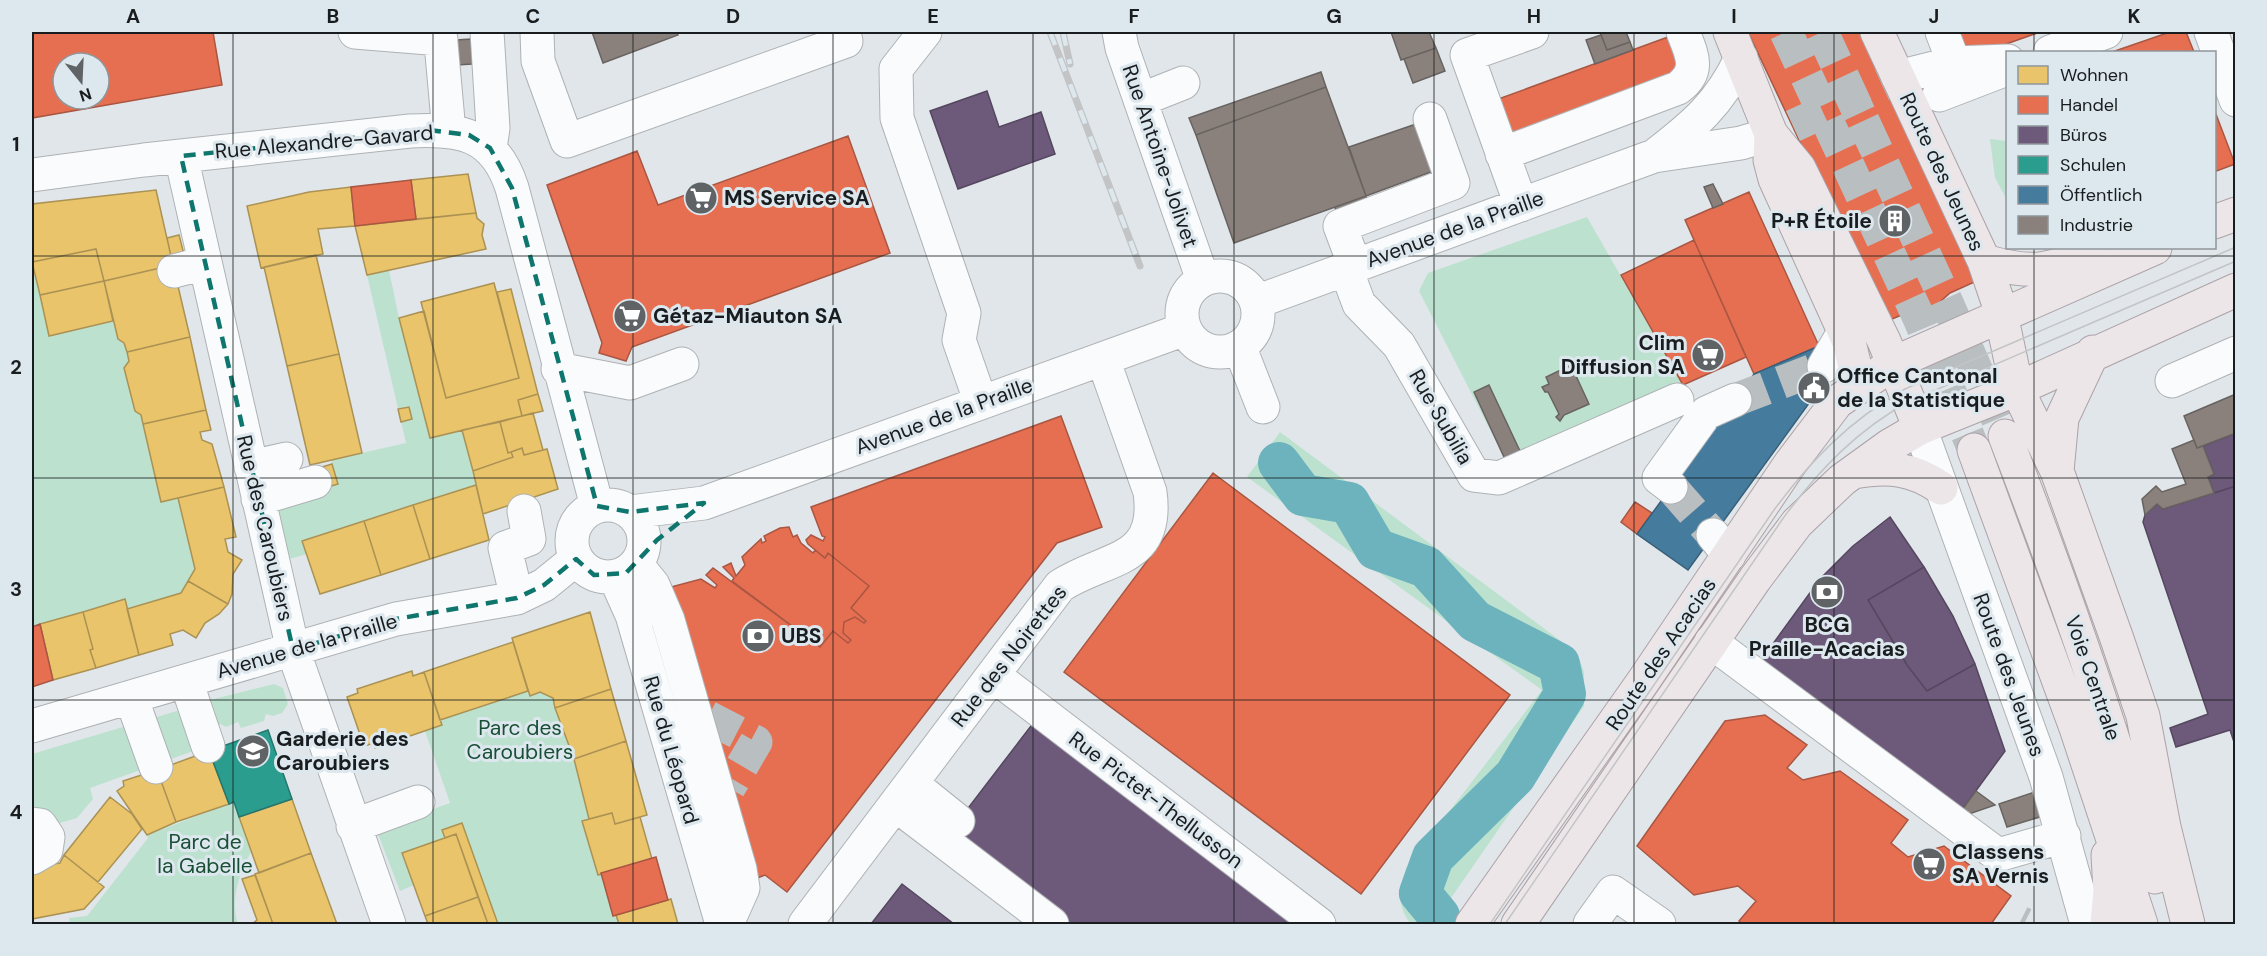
<svg xmlns="http://www.w3.org/2000/svg" width="2267" height="956" viewBox="0 0 2267 956" font-family="'DM Sans',sans-serif">
<rect width="100%" height="100%" fill="#e1e6ea"/>
<!-- green -->
<path fill="#bce2cf" d="M1990 139 2007 141V200L1995 178Z
M1587 217 1683 385 1504 457 1419 291 1428 273Z
M32 262 49 335 113 321 118 339 124 343 129 361 125 368 135 411 141 415 161 502 178 498 195 569 181 593 127 609 124 599 32 627Z
M389 270 399 318 462 430 476 485 303 541 307 554 289 559 278 504 338 484 331 460 406 443 367 275Z
M1280 432 1577 653 1584 672V706L1433 924H1411C1396 906 1400 889 1406 868L1542 690 1247 477Z
M274 684 283 688 288 704 282 713 273 716 266 714 264 721 241 728 238 722 226 727 220 724 215 726 206 701Z
M528 691 530 696 540 692 553 698 574 759 589 819 583 821 619 924H498L462 824 442 830 445 838 403 853 414 885 400 891 376 829 450 803 425 731 441 725 440 720Z
M187 708 196 750 90 788 93 799 77 818 53 825 32 813V754Z
M234 802 251 852C239 875 230 899 238 924H70L69 918 87 916 148 838 147 835Z"/>
<!-- homes -->
<path fill="#e9c46a" stroke="#ab9254" stroke-width="1.5" d="M468 174 476 213 416 219 411 180Z
M351 187 355 226 318 229 323 254 261 268 247 206 309 192Z
M156 190 173 265 104 281 96 249 32 262V204Z
M476 213 477 218 484 224 482 235 486 249 367 275 355 226Z
M179 235 185 258 172 261 167 238Z
M96 249 104 281 40 295 32 262Z
M316 255 339 354 287 366 264 267Z
M173 265 190 337 127 352 124 343 118 339 104 281Z
M104 281 113 321 49 336 40 295Z
M494 283 519 378 446 398 421 302Z
M511 289 538 394 518 400 522 416 430 438 399 318 424 311 446 398 519 378 497 292Z
M190 337 206 410 143 424 141 415 135 411 124 368 129 361 127 352Z
M339 354 362 453 310 465 287 366Z
M538 394 543 411 522 416 518 400Z
M409 407 412 419 401 422 398 409Z
M206 410 211 430 200 432 202 440 212 444 224 487 161 502 143 424Z
M533 413 543 450 524 455 522 448 508 453 500 422Z
M500 422 508 453 511 452 513 457 473 471 462 430Z
M522 448 524 455 547 449 558 489 483 514 473 471 513 457 511 452Z
M332 464 338 484 318 490 312 470Z
M476 485 489 540 430 559 413 505Z
M224 487 236 537 225 539 228 552 242 560 233 574 232 594 228 604 188 581 195 569 178 498Z
M413 505 430 559 381 575 364 521Z
M364 521 381 575 320 594 302 541Z
M188 581 228 604 219 614 205 623 196 638 183 630 170 634 173 645 139 655 127 609 181 593Z
M125 599 139 655 96 668 90 650 93 649 83 612Z
M83 612 93 649 90 650 96 668 53 680 40 624Z
M590 612 611 689 555 708 553 698 540 692 530 696 512 638Z
M513 642 528 691 440 720 424 672Z
M412 671 413 676 424 672 442 725 375 748 374 743 364 746 347 697 358 693 357 689Z
M611 689 626 741 574 759 555 708Z
M626 741 647 815 615 824 612 813 589 819 574 759Z
M209 751 229 804 176 822 157 770Z
M157 770 176 822 147 835 117 791 124 786 123 781Z
M110 797 132 814 142 829 98 882 64 855Z
M292 799 311 853 259 873 239 817Z
M612 813 615 824 640 817 652 859 598 875 582 821Z
M462 823 498 924H488L456 834 445 838 442 830Z
M456 834 478 897 425 916 402 853Z
M311 853 337 924H273L255 874Z
M64 855 104 887 84 909 32 919V867L60 863Z
M255 875 273 924H252L257 920 242 879Z
M478 897 488 924H428L425 916Z
M671 899 678 924H619L616 915Z"/>
<!-- shops -->
<path fill="#e76f51" stroke="#a95642" stroke-width="1.5" fill-rule="evenodd" d="M32 32H213L222 85 32 118ZM63 63H99V99H63Z
M1748 32H1864L1979 280 1950 293 1941 301 1943 306 1934 311 1924 314 1922 311H1911L1885 322Z
M1950 32H2040L1961 60Z
M2170 32H2186L2194 52H2112Z
M1668 37 1683 78 1508 142 1493 101Z
M2214 109 2235 164 2214 172Z
M848 136 890 253 632 347 626 361 599 353 602 343 547 185 637 151 658 205Z
M411 180 416 219 355 226 351 187Z
M1749 192 1819 346 1754 374 1685 220Z
M1694 240 1746 357 1683 385 1621 275Z
M1061 416 1102 527 1057 543 787 892 765 875 755 879 671 587 701 579 715 588 717 585 706 575 713 568 820 647 833 631 848 643 851 640 843 633 844 622 855 617 864 623 866 621 851 608 869 586 828 553 825 558 808 544 806 540 811 535 823 541 825 537 822 536 811 507Z
M1213 473 1510 695 1361 894 1064 672Z
M1635 502 1652 513 1637 534 1621 522Z
M789 527 793 537 797 535 801 543 813 553 815 550 825 558 828 553 869 586 851 608 866 621 864 623 855 617 844 622 843 633 851 640 848 643 833 631 820 647 732 581 734 578 723 567 731 563 736 576 745 565 742 557 761 539 762 543 766 541 764 536 780 528Z
M40 624 53 680 32 687V627Z
M1765 715 1807 745 1787 768 1803 780 1840 771 1908 820 1891 843 1908 857 1944 846 2011 896 1991 924H1742L1739 921 1756 901 1738 886 1694 895 1637 846 1725 721Z
M656 857 668 900 613 916 601 873Z"/>
<!-- offices -->
<path fill="#6d597a" stroke="#54475f" stroke-width="1.5" d="M987 91 999 127 1041 112 1055 154 958 189 930 111Z
M2236 433V486L2214 493 2208 477 2214 474 2203 446Z
M2236 486V748L2230 730 2176 747 2170 728 2208 714 2143 522 2145 515 2157 504 2163 509Z
M1890 517 1924 567 1868 600 1907 665 1927 691 1975 664 2005 751 1962 810 1759 663 1820 579 1853 546Z
M1924 567 1953 616 1975 664 1927 691 1907 665 1868 600Z
M1034 722 1297 924H1069L949 833Z
M902 884 954 924H871Z"/>
<!-- schools -->
<path fill="#2a9d8f" stroke="#25776d" stroke-width="1.5" d="M268 730 292 799 239 817 234 802 229 804 209 751Z"/>
<!-- public -->
<path fill="#457b9d" stroke="#385f77" stroke-width="1.5" d="M1819 346 1831 373 1688 570 1637 534 1754 374Z"/>
<!-- industry -->
<path fill="#8a817c" stroke="#686360" stroke-width="1.5" d="M592 32H676L678 35 603 63Z
M1391 32H1429L1436 48 1401 60Z
M1600 32H1626L1630 42 1607 50Z
M1601 35 1607 50 1630 42 1633 50 1595 64 1586 40Z
M471 39 472 64 457 65 456 40Z
M1436 48 1445 71 1413 83 1404 59Z
M1321 72 1326 87 1196 135 1189 118Z
M1326 87 1366 196 1234 243 1196 135Z
M1419 123 1436 170 1366 196 1349 147Z
M1713 184 1723 204 1713 208 1704 187Z
M1366 196 1367 200 1336 211 1335 207Z
M1571 365 1589 404 1564 415 1560 421 1556 417 1559 414 1548 392H1545L1542 387 1549 384 1546 377Z
M1489 385 1520 451 1504 457 1474 392Z
M2236 394V433L2197 448 2184 416Z
M2194 440 2197 448 2203 446 2214 474 2208 477 2214 493 2163 509 2157 504 2145 515 2142 499 2156 486 2162 492 2186 484 2172 449Z
M1976 791 1995 805 1969 814 1962 810Z
M2035 792 2043 816 2007 827 1999 804Z"/>
<g fill="none" stroke-linecap="round" stroke-linejoin="round">
<!-- river -->
<path stroke="#6cb3bd" stroke-width="42" d="M1279 463 1303 495 1349 503 1376 549 1426 567 1475 621 1559 664 1565 694 1515 776 1433 857 1420 893 1439 916"/>
<!-- minor-tunnel -->
<path stroke="#b9bec1" stroke-width="33" stroke-dasharray="33 16" stroke-linecap="butt" d="M1735 400 1824 366
M1671 487 1713 535
M708 717 756 742 729 788
M2020 922 2024 924"/>
<!-- major-tunnel -->
<path stroke="#b9bec1" stroke-width="33" stroke-dasharray="33 16" stroke-linecap="butt" d="M1786 32 1919 318 1974 450
M1822 32 1948 305 2005 436
M1793 126 1888 82"/>
<!-- minor casing -->
<g stroke="#aeb2b5" stroke-width="35">
<path id="minor" d="M355 32 441 39
M440 32 449 132
M487 32 493 128 490 148
M537 32 538 61 567 141 846 41 843 32
M925 32 896 69 897 118 964 313 959 340 981 403
M1119 32 1122 48 1203 280
M1942 32 1954 63
M2211 32 2236 100
M2050 52 2106 32
M1898 77 1954 63 2008 61
M1939 95 2004 70
M1140 100 1183 83
M1502 154 1678 88C1701 71 1692 55 1683 32
M181 156 293 650 389 924
M1654 156C1693 126 1720 104 1741 58
M32 175 144 160 410 131C462 128 495 135 512 188L597 506
M1521 205 1467 55 1532 32
M1355 266 1340 226 1453 183 1430 119
M1346 269 1359 304 1399 345 1474 475 1499 478 1677 400
M174 271 205 263
M1182 314a38 38 0 1 1 76 0a38 38 0 1 1-76 0Z
M1256 302 1654 156 1741 143 1771 134
M1240 348 1263 407
M1824 366 1844 332
M558 369 630 383 682 364
M2172 381 2236 353
M1920 428 2046 777 2087 924
M251 467 286 459
M1671 487 1659 478 1706 413 1735 400
M258 499 315 482
M572 541a36 36 0 1 1 72 0a36 36 0 1 1-72 0Z
M630 512 704 503 1185 329
M1713 535 1729 555
M636 564 653 585 668 620 740 869 743 888 727 924
M615 577 632 615 722 924
M517 598 505 548 529 539 524 511
M1711 642 1998 855 2064 836
M993 675 1319 924
M186 681 208 746
M131 697 156 767
M32 726 396 619 517 598 544 585 576 559
M912 784 958 821
M896 805 1052 924
M32 824 40 825 48 837 46 850 32 858
M353 826 418 802
M805 924 1060 586C1105 556 1160 564 1150 492L1103 359
M1590 924 1613 892 1659 924"/>
</g>
<!-- major casing -->
<g stroke="#aca2a7" stroke-width="35">
<path id="major" d="M1730 32 1771 134 1799 168 1884 341 1920 428
M1877 32 1984 261 1999 305 2017 389 2057 471 2117 639 2143 716 2164 827 2188 924
M1771 134 1770 160 1775 179 1849 342 1856 371 1853 389
M2214 222 2236 214
M1984 261C2034 275 2046 271 2094 252
M2005 436C2061 581 2112 727 2155 877
M1974 450 2076 728 2141 924
M2057 471 2062 418 2093 352
M1854 472C1888 466 1912 468 1941 488
M1472 924 1642 683 1790 464 1837 402 1894 363 2155 248
M1518 924 1755 579 1797 523 1842 480 1889 446 1920 428 2017 389 2236 290
M2107 924 2110 891 2108 855"/>
</g>
<!-- minor -->
<use href="#minor" stroke="#fafbfc" stroke-width="33"/>
<!-- major -->
<use href="#major" stroke="#ece6e8" stroke-width="33"/>
<!-- tram -->
<path stroke="#c2c4c5" stroke-width="1.5" d="M1490 924 1774 510C1811 460 1850 420 1905 389L2236 247
M1505 924 1784 517C1820 469 1857 430 1910 401L2236 261"/>
<!-- rail casing -->
<g stroke="#c2c4c5" stroke-width="7">
<path id="rail" d="M1050 32 1140 266
M1063 32 1070 64"/>
</g>
<!-- rail -->
<use href="#rail" stroke="#dde7ee" stroke-width="4.5" stroke-dasharray="14" stroke-linecap="butt"/>
</g>
<!-- marked area -->
<path fill="none" stroke="#0f766e" stroke-width="4.5" stroke-dasharray="12 8" stroke-linejoin="round" d="M429 130 469 135 490 148 512 188 597 506 630 512 704 503 657 540 626 573 594 575 576 559 544 585 517 598 396 619 293 650 181 156Z"/>
<!-- grid -->
<path fill="none" stroke="#191d1f" stroke-width="1.5" stroke-opacity="0.55" d="M233 32V924M433 32V924M633 32V924M833 32V924M1033 32V924M1234 32V924M1434 32V924M1634 32V924M1834 32V924M2034 32V52M2034 248V924M32 256H2236M32 478H2236M32 700H2236"/>
<!-- icons -->
<defs>
<g id="supermarket-disc" transform="scale(1.725)"><circle r="9.5" fill="#5f6366" stroke="#dde7ee"/><path d="M-6-5.5h2.5l.6 2H6L4.5 2H-2.5L-4.4-4H-6ZM-1.5 3.2a1.3 1.3 0 1 0 .1 0ZM3 3.2a1.3 1.3 0 1 0 .1 0Z" fill="#fff"/></g>
<g id="building-disc" transform="scale(1.725)"><circle r="9.5" fill="#5f6366" stroke="#dde7ee"/><path d="M-4-6H4V6H1V3H-1V6H-4ZM-2.5-4.3h1.7v1.8h-1.7ZM.8-4.3h1.7v1.8H.8ZM-2.5-1h1.7V.8h-1.7ZM.8-1h1.7V.8H.8Z" fill="#fff"/></g>
<g id="civic-disc" transform="scale(1.725)"><circle r="9.5" fill="#5f6366" stroke="#dde7ee"/><path d="M-.6-6.5H3V-4.5H.6V-3L4-1V1h2V6H-6V1h2V-1L-.6-3ZM-1.2 2.5V6h2.4V2.5Z" fill="#fff"/></g>
<g id="bank-disc" transform="scale(1.725)"><circle r="9.5" fill="#5f6366" stroke="#dde7ee"/><path d="M-6-4H6V4H-6ZM0-2.3a2.3 2.3 0 1 0 0 4.6a2.3 2.3 0 1 0 0-4.6Z" fill="#fff"/></g>
<g id="school-disc" transform="scale(1.725)"><circle r="9.5" fill="#5f6366" stroke="#dde7ee"/><path d="M0-5L7-2L0 1L-7-2ZM-4 1L0 2.5L4 1V4Q0 6-4 4Z" fill="#fff"/></g>
</defs>
<g fill-rule="evenodd">
<use href="#supermarket-disc" x="701" y="198"/>
<use href="#building-disc" x="1895" y="221"/>
<use href="#supermarket-disc" x="630" y="316"/>
<use href="#supermarket-disc" x="1708" y="355"/>
<use href="#civic-disc" x="1814" y="388"/>
<use href="#bank-disc" x="1827" y="592"/>
<use href="#bank-disc" x="758" y="636"/>
<use href="#school-disc" x="253" y="751"/>
<use href="#supermarket-disc" x="1929" y="864"/>
</g>
<g text-anchor="middle" stroke-width="6" stroke-linejoin="round" paint-order="stroke">
<!-- street labels -->
<g font-size="21" fill="#191d1f" stroke="#dde7ee">
<text transform="translate(324 142) rotate(-5)" y="7">Rue Alexandre-Gavard</text>
<text transform="translate(1160 156) rotate(71)" y="7">Rue Antoine-Jolivet</text>
<text transform="translate(1942 172) rotate(65)" y="7">Route des Jeunes</text>
<text transform="translate(1455 229) rotate(-20)" y="7">Avenue de la Praille</text>
<text transform="translate(944 416) rotate(-20)" y="7">Avenue de la Praille</text>
<text transform="translate(1441 417) rotate(60)" y="7">Rue Subilia</text>
<text transform="translate(265 528) rotate(77)" y="7">Rue des Caroubiers</text>
<text transform="translate(307 646) rotate(-16)" y="7">Avenue de la Praille</text>
<text transform="translate(1661 654) rotate(-56)" y="7">Route des Acacias</text>
<text transform="translate(1009 656) rotate(-52)" y="7">Rue des Noirettes</text>
<text transform="translate(2009 675) rotate(70)" y="7">Route des Jeunes</text>
<text transform="translate(2093 678) rotate(71)" y="7">Voie Centrale</text>
<text transform="translate(671 750) rotate(74)" y="7">Rue du Léopard</text>
<text transform="translate(1156 800) rotate(37)" y="7">Rue Pictet-Thellusson</text>
</g>
<!-- poi labels -->
<g font-size="21" font-weight="bold" fill="#191d1f" stroke="#dde7ee" text-anchor="start">
<text x="724" y="205">MS Service SA</text>
<text x="1872" y="228" text-anchor="end">P+R Étoile</text>
<text x="653" y="323">Gétaz-Miauton SA</text>
<text x="1685" y="350" text-anchor="end">Clim<tspan x="1685" dy="24">Diffusion SA</tspan></text>
<text x="1837" y="383">Office Cantonal<tspan x="1837" dy="24">de la Statistique</tspan></text>
<text x="1827" y="632" text-anchor="middle">BCG<tspan x="1827" dy="24">Praille-Acacias</tspan></text>
<text x="781" y="643">UBS</text>
<text x="276" y="746">Garderie des<tspan x="276" dy="24">Caroubiers</tspan></text>
<text x="1952" y="859">Classens<tspan x="1952" dy="24">SA Vernis</tspan></text>
</g>
<!-- park labels -->
<g font-size="21" fill="#194f35" stroke="#dde7ee">
<text x="520" y="735">Parc des<tspan x="520" dy="24">Caroubiers</tspan></text>
<text x="205" y="849">Parc de<tspan x="205" dy="24">la Gabelle</tspan></text>
</g>
</g>
<!-- border -->
<rect width="2267" height="956" fill="none" stroke="#dde7ee" stroke-width="66"/>
<!-- legend -->
<rect x="2006" y="51" width="210" height="198" fill="#dde7ee" stroke="#8f969b" stroke-width="1.5"/>
<rect x="2018" y="66" width="30" height="18" fill="#e9c46a" stroke="#8f969b" stroke-width="1.5"/>
<text x="2060" y="81" font-size="18" fill="#191d1f">Wohnen</text>
<rect x="2018" y="96" width="30" height="18" fill="#e76f51" stroke="#8f969b" stroke-width="1.5"/>
<text x="2060" y="111" font-size="18" fill="#191d1f">Handel</text>
<rect x="2018" y="126" width="30" height="18" fill="#6d597a" stroke="#8f969b" stroke-width="1.5"/>
<text x="2060" y="141" font-size="18" fill="#191d1f">Büros</text>
<rect x="2018" y="156" width="30" height="18" fill="#2a9d8f" stroke="#8f969b" stroke-width="1.5"/>
<text x="2060" y="171" font-size="18" fill="#191d1f">Schulen</text>
<rect x="2018" y="186" width="30" height="18" fill="#457b9d" stroke="#8f969b" stroke-width="1.5"/>
<text x="2060" y="201" font-size="18" fill="#191d1f">Öffentlich</text>
<rect x="2018" y="216" width="30" height="18" fill="#8a817c" stroke="#8f969b" stroke-width="1.5"/>
<text x="2060" y="231" font-size="18" fill="#191d1f">Industrie</text>
<!-- north arrow -->
<g transform="translate(81 81) rotate(162)"><circle r="28" fill="#dde7ee" stroke="#8f969b" stroke-width="1.5"/>
<path d="M0-4.5L10 22L0 15L-10 22Z" fill="#5f6366"/>
<text y="-9" font-size="16" font-weight="bold" text-anchor="middle" fill="#191d1f">N</text>
</g>
<rect x="33" y="33" width="2201" height="890" fill="none" stroke="#191d1f" stroke-width="2"/>
<g font-size="20" text-anchor="middle" font-weight="bold" fill="#191d1f">
<text x="133" y="23">A</text>
<text x="333" y="23">B</text>
<text x="533" y="23">C</text>
<text x="733" y="23">D</text>
<text x="933" y="23">E</text>
<text x="1134" y="23">F</text>
<text x="1334" y="23">G</text>
<text x="1534" y="23">H</text>
<text x="1734" y="23">I</text>
<text x="1934" y="23">J</text>
<text x="2134" y="23">K</text>
<text x="16" y="151">1</text>
<text x="16" y="374">2</text>
<text x="16" y="596">3</text>
<text x="16" y="819">4</text>
</g>
</svg>
